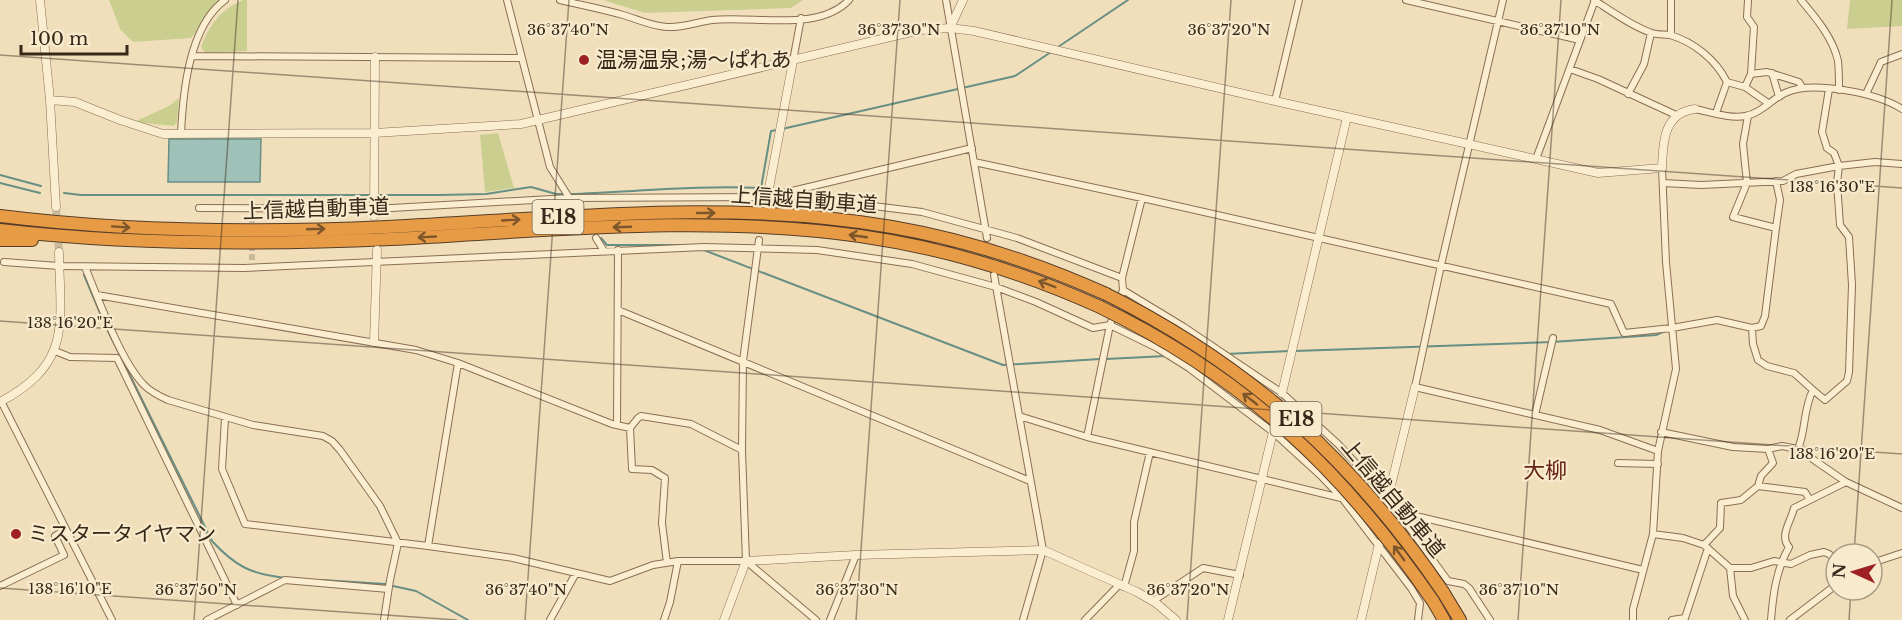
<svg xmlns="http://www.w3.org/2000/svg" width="1902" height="620" viewBox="0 0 1902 620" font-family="'Libre Baskerville','Noto Sans JP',serif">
<rect width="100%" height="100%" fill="#f1dfbc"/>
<!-- green -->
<path fill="#cacf90" d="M109 0H223L219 2 191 38 133 42 120 29Z
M243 0H247V51L205 53 201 47C210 24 220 10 243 0Z
M603 0H803L791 8 645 13Z
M1850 0H1902V26L1847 29Z
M179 98 177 122 174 126 134 122 169 106Z
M498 133 514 188 485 192 480 135Z"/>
<!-- water -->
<path fill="#a0c1b7" stroke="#678f84" stroke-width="1.5" d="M169 139H261L260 182H168Z"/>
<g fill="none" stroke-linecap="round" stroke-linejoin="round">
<!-- stream -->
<path stroke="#678f84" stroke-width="2" d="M1058 47 1128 0
M782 129 1015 76 1051 52
M0 175 41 186
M0 183 40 193
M64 193 81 195H439L486 194 531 187 556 194H564
M569 194C633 192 697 185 761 188L771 131 777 130
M601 238 607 245H690
M701 249 1003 365 1100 359
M84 275 106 327 212 541C236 567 251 574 286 578
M1295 351 1552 342 1656 335 1663 332
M1226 354 1289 351
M1106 359 1166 356
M322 580 385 584
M393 586 416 591 468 620"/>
<!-- minor-tunnel -->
<path stroke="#ccba9c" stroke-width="6" stroke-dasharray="6 3" stroke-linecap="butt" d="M252 232V215
M252 260V242"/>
<!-- tertiary-tunnel -->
<path stroke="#ccba9c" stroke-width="8" stroke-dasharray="8 4" stroke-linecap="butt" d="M56 207 59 252
M1274 425 1282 393"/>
<!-- minor casing -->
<g stroke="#896f54" stroke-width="8">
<path id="minor" d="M507 0 550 167 575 207
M560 0C581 5 602 9 623 15 637 19 651 26 667 27 682 28 697 22 712 20 753 15 818 33 849 0
M946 0 987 238
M1406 0 1580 40
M1503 0 1441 265 1415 387 1600 430 1658 451
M1594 0C1611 11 1633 27 1652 33 1658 35 1664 34 1670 35 1694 42 1716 60 1727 82L1716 113
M1801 0C1816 18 1833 38 1838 61 1839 70 1839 81 1839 90
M1671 35V0
M193 56 522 58
M793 61 801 18
M1570 69 1598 79 1676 115
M1772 73 1779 97
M1751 74 1767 72 1799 82 1802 87
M1727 82 1745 87 1768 103
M1745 87 1751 74 1754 27 1747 17 1748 0
M1628 94 1644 64 1651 33
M1866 94 1881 62 1902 54
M1275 101 1299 0
M1695 109C1710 112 1730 119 1745 116 1760 114 1772 99 1785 93 1812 80 1877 93 1902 109
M181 133C183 92 189 26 225 0
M1536 159 1595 0
M974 162 1142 198 1611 304 1624 333 1672 328 1717 320 1752 328 1761 326 1765 316 1776 228 1733 217 1747 183 1743 144 1748 116
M1663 183 1701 185 1783 181 1796 174 1839 166 1875 162 1902 164
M784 195 922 212 1017 238 1122 278
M199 208 374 209 569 198 767 197 972 148
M1776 228 1780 200 1776 181
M596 238 604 251
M4 262 59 266 244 268 704 247 817 250 912 264 996 287 1036 302 1093 328 1110 325 1157 348 1189 368 1273 432 1320 475 1342 498 1411 588 1420 603 1418 620
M85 267C99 300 120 360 144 385 151 392 159 396 168 400L253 425 323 436 332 441 340 450 380 506 398 543 390 580 384 620
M994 275 1043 550 1023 620
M1123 290 1184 327 1282 393 1338 444 1388 498 1448 581 1464 584 1469 588 1490 620
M97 295 416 350 458 363 612 424 630 428 638 418 641 416 691 424 742 450
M618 310 1030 481
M1752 328 1753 344 1758 360 1767 366 1794 373 1813 390
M55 351 70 357 117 358 237 605
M1 401 112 620
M1535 415 1553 338
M1019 416 1087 437 1341 498
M225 418 222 469 245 524 428 546 513 558 610 581 653 565 678 561H746L816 620
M617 425 618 250
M630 428 632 469 652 470 665 478 662 523 667 563
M1661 432 1733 447 1768 449 1782 446 1798 449 1846 482 1902 508
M1087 437 1110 325 1123 290 1122 278 1142 198
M1768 449 1773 463 1761 476 1758 486 1805 492 1810 500 1794 508C1791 521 1779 536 1789 547 1776 570 1773 595 1771 620
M1798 449C1806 430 1803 409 1813 390L1825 400 1847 381 1849 372 1852 285 1849 237 1840 225 1837 183 1839 166 1834 153 1827 148 1822 132 1829 89
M1618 463 1658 464
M1810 500 1846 482
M1399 512 1643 570
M1653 534 1683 538 1704 545 1730 568H1751L1774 561 1791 564 1810 555 1824 552 1829 554 1836 560
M1704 545 1720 528 1721 503 1741 500 1758 486
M428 546 458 363
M746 561 742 450 743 361 759 240
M1872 563 1902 553
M1730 568 1733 596 1745 620
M0 586 64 555 55 536 65 530
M1124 587 1134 551V522L1150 452
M1153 601 1203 568 1240 575
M207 620 285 580 388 589
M550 620 576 573
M664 620 670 602 678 561
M830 620 856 555
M1085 620 1119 585
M1633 620V609L1653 534 1658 451 1676 369 1666 262 1662 168
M1672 620 1685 618 1708 548
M1790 620 1836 585"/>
</g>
<!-- tertiary casing -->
<g stroke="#896f54" stroke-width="9">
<path id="tertiary" d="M40 0 50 100 56 207
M950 28 963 0
M50 100 75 102 120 120 163 134 374 133 521 124 920 30 950 28 974 31 1275 101 1598 173 1662 168C1663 143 1663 113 1695 109
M766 204 793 61
M374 216 375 57
M374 342 377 250
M1282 393 1347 117
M0 402C73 363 60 324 59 252
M1388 498 1415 387
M724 620 746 561 856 555 1043 550 1137 592 1156 603 1176 620
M1228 620 1273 432
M1361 620 1379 544"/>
</g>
<!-- motorway casing -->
<g stroke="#563d29" stroke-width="14">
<path id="motorway" d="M0 216C129 232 258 233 387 227 554 219 726 198 892 227 967 240 1037 263 1106 294
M0 230C130 245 261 245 391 239 546 231 705 214 860 236 944 248 1023 272 1100 307
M0 240H32
M1443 592 1460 620
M1433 601 1444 620"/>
</g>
<!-- minor -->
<use href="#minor" stroke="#fbedd0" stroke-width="6"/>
<!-- tertiary -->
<use href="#tertiary" stroke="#fbedd0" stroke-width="8"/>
<!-- motorway -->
<use href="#motorway" stroke="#e89b45" stroke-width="12"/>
<!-- motorway-bridge casing -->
<g stroke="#563d29" stroke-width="14" stroke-linecap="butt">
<path id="motorway-bridge" d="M1106 294C1250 366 1353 460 1443 592
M1100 307C1246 378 1342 469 1433 601"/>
</g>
<!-- motorway-bridge -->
<use href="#motorway-bridge" stroke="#e89b45" stroke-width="12"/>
</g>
<!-- one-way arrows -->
<defs><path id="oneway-shaft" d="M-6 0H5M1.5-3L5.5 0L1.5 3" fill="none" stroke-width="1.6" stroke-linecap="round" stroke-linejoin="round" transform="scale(1.5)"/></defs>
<g stroke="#7e562b">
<use href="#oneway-shaft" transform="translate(706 213)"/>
<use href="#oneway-shaft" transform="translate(511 220) rotate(-3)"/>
<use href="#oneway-shaft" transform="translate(121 227) rotate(4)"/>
<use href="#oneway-shaft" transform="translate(622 227) rotate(178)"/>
<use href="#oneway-shaft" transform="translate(316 229) rotate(-2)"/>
<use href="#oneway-shaft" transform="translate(858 236) rotate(-172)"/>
<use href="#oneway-shaft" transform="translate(427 237) rotate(177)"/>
<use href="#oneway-shaft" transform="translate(1047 284) rotate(-159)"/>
<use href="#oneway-shaft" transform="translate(1250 399) rotate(-142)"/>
<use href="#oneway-shaft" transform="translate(1399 553) rotate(-126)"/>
</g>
<!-- ticks -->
<path fill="none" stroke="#37281a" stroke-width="1.5" stroke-opacity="0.45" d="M0 55 1902 188M0 321 1902 454M1854 554 1892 0M0 588 457 620M194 620 238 0M525 620 569 0M856 620 900 0M1187 620 1231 0M1518 620 1561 0M1849 620 1851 590"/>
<!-- markers -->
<g fill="#9d2025" stroke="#f8eacc" stroke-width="2">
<circle cx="584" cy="60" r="6"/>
<circle cx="16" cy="534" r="6"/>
</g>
<g text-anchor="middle" stroke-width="4.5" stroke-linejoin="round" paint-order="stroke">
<!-- shield labels -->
<g fill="#f8eacc" stroke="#71624f" stroke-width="1.5">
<rect x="532.5" y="200" width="51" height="34" rx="4.5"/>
<rect x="1270.5" y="402" width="51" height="34" rx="4.5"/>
</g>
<g font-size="20" font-weight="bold" fill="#37281a">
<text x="558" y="224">E18</text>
<text x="1296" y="426">E18</text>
</g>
<!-- poi labels -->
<g font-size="21" fill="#37281a" stroke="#f8eacc" text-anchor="start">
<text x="596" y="67">温湯温泉;湯〜ぱれあ</text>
<text x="28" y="541">ミスタータイヤマン</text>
</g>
<!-- street labels -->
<g font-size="21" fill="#37281a" stroke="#f8eacc">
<text transform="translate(804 200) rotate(4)" y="7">上信越自動車道</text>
<text transform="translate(316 209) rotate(-2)" y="7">上信越自動車道</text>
<text transform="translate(1393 498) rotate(50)" y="7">上信越自動車道</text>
</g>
<!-- neighbourhood labels -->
<g font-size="22" fill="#672517" stroke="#f8eacc">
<text x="1545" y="478">大柳</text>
</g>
</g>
<g font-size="15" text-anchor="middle" fill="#37281a" stroke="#f8eacc" stroke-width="4.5" stroke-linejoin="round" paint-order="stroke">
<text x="568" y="35">36°37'40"N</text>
<text x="899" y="35">36°37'30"N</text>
<text x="1229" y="35">36°37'20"N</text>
<text x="1560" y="35">36°37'10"N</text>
<text x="1832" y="192">138°16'30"E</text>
<text x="70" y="328">138°16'20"E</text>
<text x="1832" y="459">138°16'20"E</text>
<text x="70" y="594">138°16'10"E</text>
<text x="196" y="595">36°37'50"N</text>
<text x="526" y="595">36°37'40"N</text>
<text x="857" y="595">36°37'30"N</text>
<text x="1188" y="595">36°37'20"N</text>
<text x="1519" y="595">36°37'10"N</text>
</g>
<!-- north arrow -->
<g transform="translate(1854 572) rotate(274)"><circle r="28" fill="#f8eacc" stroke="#ab9c85" stroke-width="1.5"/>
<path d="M0-4.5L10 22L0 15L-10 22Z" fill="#9d2025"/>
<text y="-9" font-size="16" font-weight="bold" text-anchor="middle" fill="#37281a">N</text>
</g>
<!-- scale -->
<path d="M21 45v9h106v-9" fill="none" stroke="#37281a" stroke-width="3"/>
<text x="30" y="45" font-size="18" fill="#37281a" stroke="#f8eacc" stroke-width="4.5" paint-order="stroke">100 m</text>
</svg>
